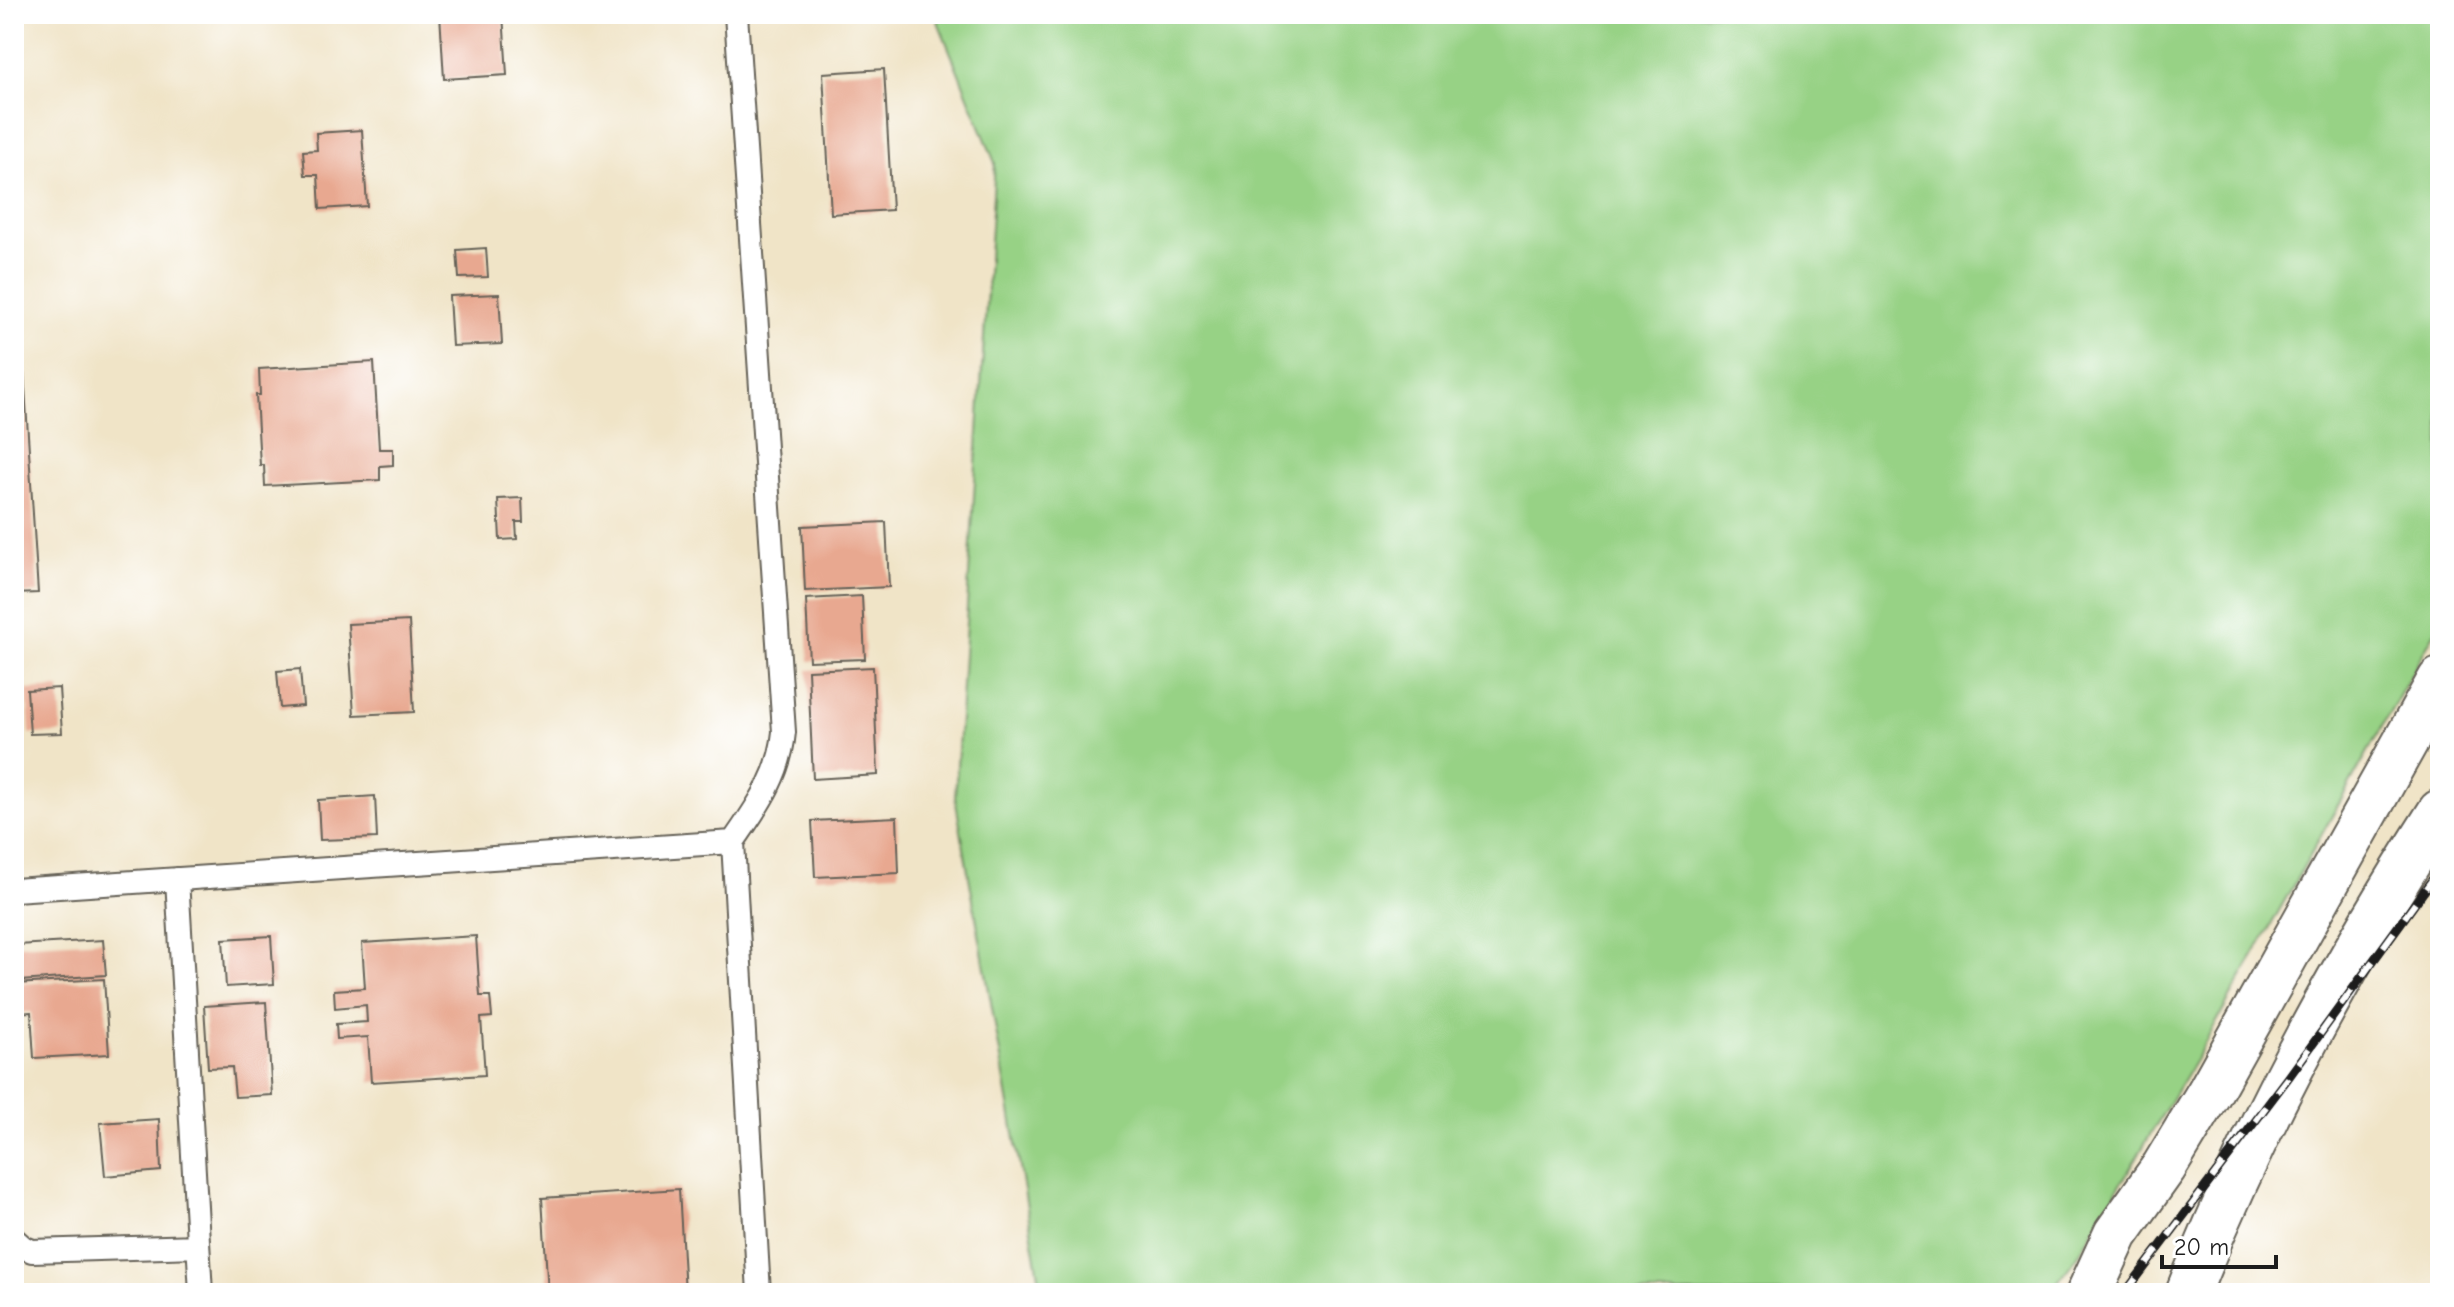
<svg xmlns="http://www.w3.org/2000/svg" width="2454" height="1307" viewBox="0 0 2454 1307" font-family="'Comic Neue',sans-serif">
<rect width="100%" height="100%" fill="#fff"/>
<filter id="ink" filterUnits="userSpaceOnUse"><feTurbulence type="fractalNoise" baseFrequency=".0125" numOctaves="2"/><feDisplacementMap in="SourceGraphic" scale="16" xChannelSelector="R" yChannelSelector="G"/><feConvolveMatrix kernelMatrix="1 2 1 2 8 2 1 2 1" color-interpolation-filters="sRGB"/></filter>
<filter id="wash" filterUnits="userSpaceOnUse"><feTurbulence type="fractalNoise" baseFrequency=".006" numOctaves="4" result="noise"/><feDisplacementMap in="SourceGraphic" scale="32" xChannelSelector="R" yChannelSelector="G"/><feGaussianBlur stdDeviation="1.8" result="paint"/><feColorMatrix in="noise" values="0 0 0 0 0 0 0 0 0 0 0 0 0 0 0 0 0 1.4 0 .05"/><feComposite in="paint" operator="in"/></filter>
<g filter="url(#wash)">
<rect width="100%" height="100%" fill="#f0e4c7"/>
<!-- green -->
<path fill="#97d285" stroke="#5a7750" stroke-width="2" d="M935 14H2440V623L2200 1052 2077 1257 2049 1293H1042L955 797 995 163Z"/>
<g id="blocks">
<!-- building -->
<path fill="#e8a890" d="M440 14H503L507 75 444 79Z
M884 69 892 210 831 214 823 73Z
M362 130 367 206 320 209 318 175H305L303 151 317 150 316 133Z
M486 248 488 277 459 278 457 250Z
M499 294 502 344 452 346 449 296Z
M22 340 38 593 14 594V341Z
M374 362 379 449H393V465L380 466V480L265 486 264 465H260L256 395H260L259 369Z
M522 498 523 522H516L517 539 500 540 498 499Z
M886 522 889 587 805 591 802 526Z
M862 596 865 659 809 661 806 599Z
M409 621 414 712 354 715 348 624Z
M873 667 878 775 813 779 808 670Z
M300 669 303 706 280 708 277 671Z
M59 688 62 733 30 734 27 690Z
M375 796 377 838 320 840 318 800Z
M897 817 899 873 815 877 812 821Z
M271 936 274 984 226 987 223 939Z
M476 936 480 996H490L492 1017 481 1018 485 1075 371 1082 368 1037 337 1039 336 1024 367 1022 366 1005 335 1008 334 990 365 988 362 943Z
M103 940 106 975 19 981 17 945Z
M104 979 109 1054 34 1058 31 1012 14 1013V984Z
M266 1002 272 1095 235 1097 232 1067 208 1068 204 1006Z
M159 1119 161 1171 105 1176 100 1123Z
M679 1189 685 1293H548L542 1198Z"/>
</g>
</g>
<g filter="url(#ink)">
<use href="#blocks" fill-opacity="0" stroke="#666258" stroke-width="2"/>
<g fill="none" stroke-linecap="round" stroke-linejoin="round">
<!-- service casing -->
<g stroke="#666258" stroke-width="26">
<path id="service" d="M733 842 759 1293
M177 879 201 1293
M14 890 733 842C757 807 780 776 784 732L736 14
M14 1239 23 1247 32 1251 198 1246"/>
</g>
<!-- minor casing -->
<g stroke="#666258" stroke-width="48">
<path id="minor" d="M2089 1293 2116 1234 2164 1167 2209 1093 2440 680
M2188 1293C2254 1125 2343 964 2440 812"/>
</g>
<!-- service -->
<use href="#service" stroke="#fff" stroke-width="22"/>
<!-- minor -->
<use href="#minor" stroke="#fff" stroke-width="44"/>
<!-- rail casing -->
<g stroke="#1c1c1c" stroke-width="9">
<path id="rail" d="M2125 1293 2288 1078 2440 869"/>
</g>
<!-- rail -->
<use href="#rail" stroke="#fff" stroke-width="6" stroke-dasharray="18" stroke-linecap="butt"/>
</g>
</g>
<!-- margin -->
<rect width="2454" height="1307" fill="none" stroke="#fff" stroke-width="48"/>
<!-- scale -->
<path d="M2162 1255v12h114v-12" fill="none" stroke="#1c1c1c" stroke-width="4"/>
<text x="2174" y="1255" font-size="24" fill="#1c1c1c" stroke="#ffffff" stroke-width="6" paint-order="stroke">20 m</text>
</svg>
